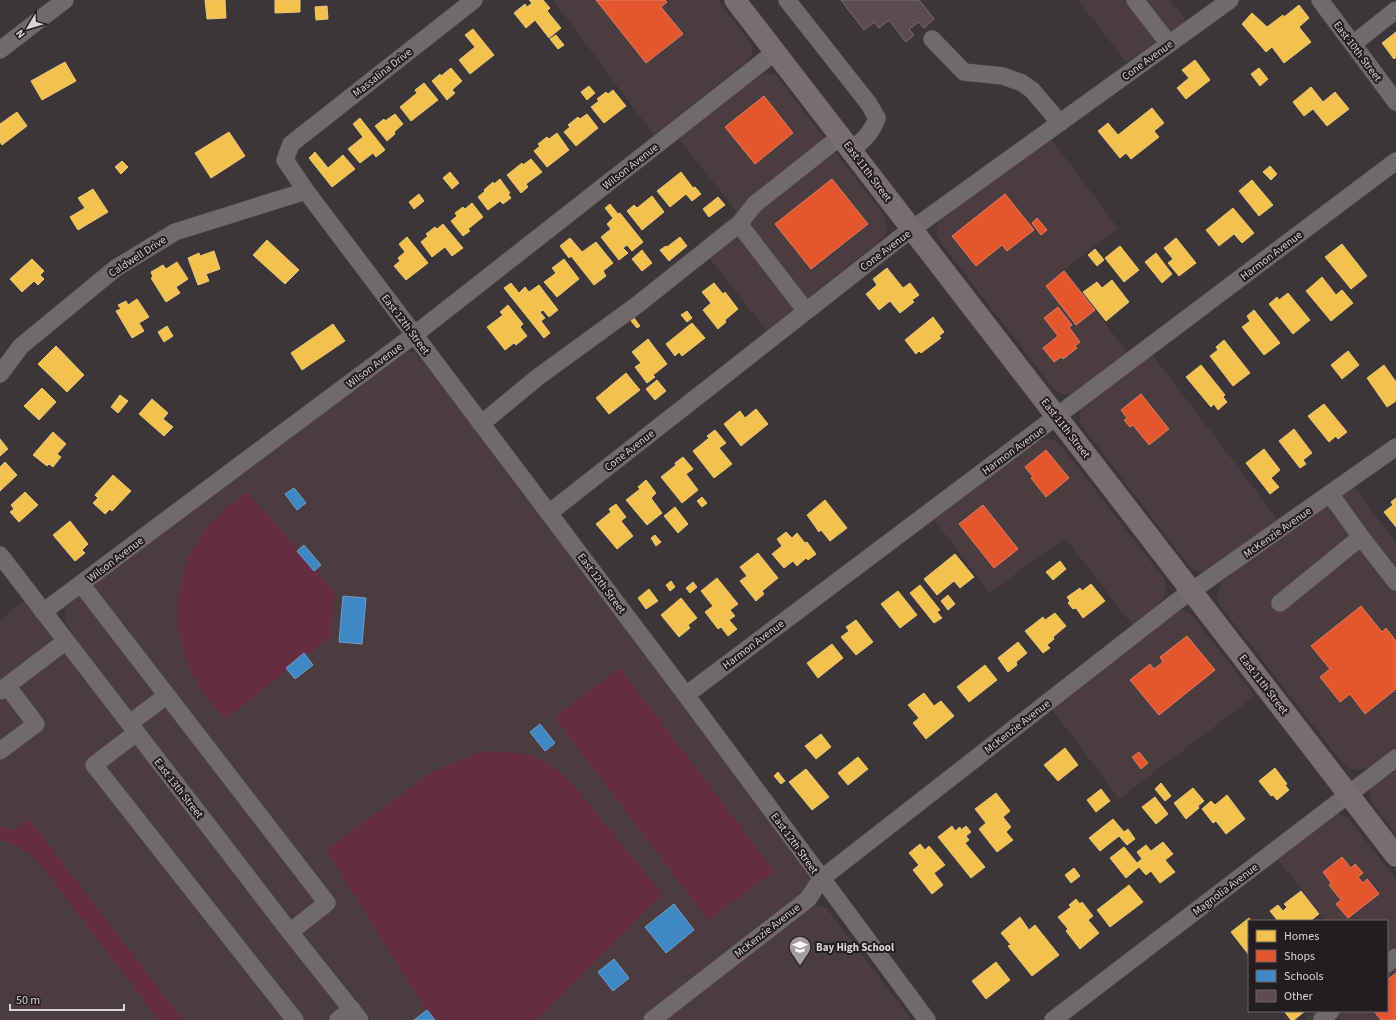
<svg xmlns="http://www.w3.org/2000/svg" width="1396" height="1020" viewBox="0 0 1396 1020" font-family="'Source Sans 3',sans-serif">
<rect width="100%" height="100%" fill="#3c3638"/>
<!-- built -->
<path fill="#4b3c40" d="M553 0H718L750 42 752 48V54L747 61 654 135Z
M1078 0H1170L1188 23 1126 62Z
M767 73 775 75 779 79 883 214 887 226 885 235 880 240 767 331 698 244 737 212 678 138 759 76Z
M1049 136 1118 228 1065 269 1128 354 1074 394 1070 395 1060 393 1052 387 938 239 936 233 937 225 940 221Z
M414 352 422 361 578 560 810 875V883L806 890 644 1020H372L235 847 72 635 67 624 65 618 66 608 72 601 401 353Z
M1151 353 1279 521 1207 570 1202 572 1194 570 1189 566 1080 423V411L1089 401Z
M1047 439 1055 441 1062 447 1165 580 1166 589 1164 597 1157 606 1133 626 1065 538 989 593 933 518 1037 441Z
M1354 486 1396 544V748L1369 767 1365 769 1354 770 1349 769 1344 765 1219 604 1217 596 1221 583 1227 576Z
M25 600 350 1020H0V620Z
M1183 610 1191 614 1255 696 1119 799 1052 709 1172 613Z
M1396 768V834L1372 803 1369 793 1370 788Z
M1339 814 1345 816 1350 820 1396 880V1020H1304L1315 1011H1387V921H1326L1277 858 1333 816Z
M815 906 824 907 828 910 912 1020H660L808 908Z"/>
<!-- green -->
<path fill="#662d42" d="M247 492 335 592 331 636 225 719 205 695 191 674 183 649 177 623 179 590 188 557 205 530 224 510Z
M620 668 774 871 708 920 554 717Z
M490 751C506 752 524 752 539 759 566 771 586 801 604 823 624 847 643 870 663 894L537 1020H432L326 850 429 774 470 755Z
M29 819 183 1020H159L42 867C30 854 17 844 0 840V826L15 830Z"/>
<!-- homes -->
<path fill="#f2c14e" stroke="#ebc777" d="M205 0H225L226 18 207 19Z
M275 0H300V12L275 13Z
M529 0H543L550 8 547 11 561 28 549 38 535 20 526 28 514 13 525 4 527 7 532 3Z
M1299 5 1309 18 1299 27 1311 42 1284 63 1272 47 1266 52 1242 24 1252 13 1267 27 1283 15 1284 17Z
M327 6 328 19 316 20 315 7Z
M473 29 494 55 470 74 459 60 475 47 465 35Z
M1396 32V57L1394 59 1382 43Z
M556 35 564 45 558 49 550 39Z
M1195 60 1210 80 1186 99 1177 88 1189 78 1182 70Z
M65 62 76 81 42 100 31 81Z
M451 68 462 81 452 90 455 93 447 100 432 81 440 74 441 76Z
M1259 68 1268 79 1260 86 1251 74Z
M424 83 438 100 411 121 400 107 417 93 415 90Z
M589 86 595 93 587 100 581 92Z
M1311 87 1323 102 1335 92 1349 109 1327 126 1313 109 1304 116 1293 102Z
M613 90 626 106 604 123 591 107 599 101 597 99 606 92 608 94Z
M1152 108 1164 123 1154 131 1159 137 1131 159 1126 153 1120 158 1098 131 1108 123 1118 135Z
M17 112 27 126 2 145 0 142V124Z
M395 114 403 124 394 132 395 134 387 141 375 126 384 119 385 121Z
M587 114 598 128 576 146 564 132 570 127 568 125 578 117 580 119Z
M360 118 385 150 376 157 373 153 360 163 348 149 363 137 353 124Z
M229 132 245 156 211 178 195 153Z
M557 133 569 150 547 167 534 151 540 146 538 144 547 137 549 139Z
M315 152 328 168 343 155 355 169 332 187 309 158Z
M531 159 542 172 526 184 528 187 521 193 507 175 522 163 523 165Z
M122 161 128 167 121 174 115 167Z
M1270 166 1277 174 1271 180 1263 172Z
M450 172 459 183 452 189 443 178Z
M681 172 693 188 695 187 701 194 692 201 686 194 670 207 657 191Z
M500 179 510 193 508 194 511 198 503 204 500 201 488 210 478 197 485 191 484 190 493 182 494 184Z
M1252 180 1273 205 1259 216 1239 191Z
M93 189 108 212 78 230 70 217 85 208 78 198Z
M419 194 424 201 414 209 409 202Z
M652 196 664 212 642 230 627 211 634 205 637 208Z
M718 197 725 205 709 217 703 209Z
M472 203 483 217 468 229 470 231 463 236 451 221 457 216 455 213 463 207 465 209Z
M610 204 618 214 620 213 643 242 632 251 627 245 623 248 628 253 619 260 601 237 611 229 607 224 613 218 605 208Z
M1233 208 1254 233 1242 243 1234 234 1219 246 1206 230Z
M443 224 463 248 452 256 445 247 432 257 421 242 428 236 426 234 435 227 437 229Z
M407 237 428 263 406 280 394 266 400 261 398 258 405 252 399 244Z
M680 237 687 246 669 261 660 250 666 246 667 247Z
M570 238 582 252 596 242 613 263 603 271 606 276 594 285 571 256 569 258 560 246Z
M1176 238 1196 263 1179 276 1168 263 1173 259 1164 248Z
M267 240 299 270 285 284 253 255Z
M1342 244 1367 276 1351 289 1325 257Z
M1120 246 1139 270 1124 282 1105 258Z
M1095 249 1104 260 1097 266 1088 255Z
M642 250 652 263 642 271 632 259Z
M214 251 220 269 206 274 209 281 198 285 188 258 199 253 200 256Z
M1156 253 1172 274 1162 283 1145 262Z
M32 259 44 271 40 275 44 279 38 285 34 281 22 292 10 279Z
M564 259 579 279 557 297 544 282 556 273 552 268Z
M177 262 188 279 176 287 180 293 166 302 151 278 153 277 151 272 163 265 166 269Z
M887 268 903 288 910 283 919 295 912 300 914 302 900 313 890 301 879 310 866 294 877 285 873 279Z
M1322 277 1336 295 1342 290 1353 303 1331 321 1306 291Z
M1112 280 1129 302 1106 321 1083 292 1097 282 1102 288Z
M511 283 519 293 525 287 529 292 539 285 558 310 549 317 543 310 540 312 545 318 541 321 550 333 544 338 504 288Z
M714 283 723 294 725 292 738 309 725 320 726 322 718 329 703 310 711 303 702 292Z
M1288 293 1310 320 1293 334 1269 304 1277 297 1279 300Z
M137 299 149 317 139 323 144 331 132 338 116 311 121 309 118 305 126 301 128 305Z
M508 305 523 324 520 327 527 336 516 345 514 343 505 350 487 327 503 315 500 312Z
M1254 310 1280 343 1264 355 1242 327 1250 321 1247 316Z
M687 311 692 318 687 322 681 315Z
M933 317 944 332 939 336 941 338 921 353 919 351 916 354 905 340Z
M634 318 640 326 637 328 631 321Z
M692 323 705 338 682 356 679 352 675 356 666 344Z
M333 324 345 341 302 370 291 353Z
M167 326 173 336 164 342 158 332Z
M648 339 667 364 653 375 655 377 647 383 635 367 641 363 632 352Z
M1224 340 1250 373 1233 386 1210 356 1218 350 1216 347Z
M56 346 84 375 67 392 38 364Z
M1348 351 1359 365 1342 379 1331 365Z
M1201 365 1225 395 1223 397 1227 402 1218 410 1214 404 1211 407 1186 377Z
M1384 365 1396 382V401L1387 407 1367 378Z
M626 373 640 390 609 414 596 398Z
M657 380 666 391 655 400 646 389Z
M42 388 56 402 39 420 24 406Z
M120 395 128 401 118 413 111 407Z
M152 399 168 413 163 419 173 427 164 436 139 414Z
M1324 404 1347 432 1338 439 1336 436 1329 442 1308 416Z
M756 409 768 424 741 446 724 424 740 411 745 418Z
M1294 429 1312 453 1303 460 1306 464 1300 468 1279 441Z
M715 430 726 443 719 448 732 464 714 478 693 451 709 438 707 436Z
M53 432 66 444 57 454 61 457 53 467 49 464 47 466 33 455Z
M0 439 8 449 0 456Z
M1264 449 1280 470 1271 478 1279 487 1270 494 1246 463Z
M683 457 693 469 686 474 698 490 682 503 661 477 676 465 675 463Z
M5 462 17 475 0 491V467Z
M113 475 131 491 112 511 110 509 105 514 93 503 98 498 95 495Z
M646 480 656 493 651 498 662 513 647 525 626 500 640 489 638 487Z
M25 492 38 505 19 522 10 512 14 509 11 505Z
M702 497 707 503 702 507 697 501Z
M1396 498V527L1384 512 1393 505 1391 502Z
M825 500 847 528 830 541 821 530 819 532 807 515Z
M616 504 626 517 621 521 633 536 617 549 596 524 611 512 609 509Z
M675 507 688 524 678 533 664 516Z
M70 521 88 544 82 550 85 553 75 561 53 535Z
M786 532 792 538 797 533 805 543 807 542 816 554 808 560 806 558 797 566 793 561 784 568 772 554 782 546 777 539Z
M655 535 661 542 656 546 651 538Z
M758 553 778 578 762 591 764 594 756 601 740 581 747 576 740 567Z
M955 554 974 577 960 588 954 581 937 595 924 579Z
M1060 561 1066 569 1053 580 1046 572Z
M717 578 738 604 730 610 735 616 729 620 737 629 728 636 721 627 718 629 705 612 713 606 701 591Z
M671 581 675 587 670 591 666 585Z
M693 582 697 587 690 593 686 588Z
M1091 584 1105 601 1083 618 1076 608 1073 609 1068 603 1070 601 1067 597 1080 588 1082 591Z
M920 585 940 610 937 612 942 618 934 623 910 593Z
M649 589 658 601 646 609 638 598Z
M898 591 917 615 900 628 881 604Z
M948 595 955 604 948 610 941 601Z
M681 598 697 618 688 625 690 628 679 637 661 615Z
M1055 613 1066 626 1053 637 1054 639 1047 645 1050 648 1043 653 1025 631 1043 617 1045 620Z
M856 620 873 642 856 655 841 637 849 631 846 627Z
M1018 642 1027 653 1016 662 1017 665 1008 672 998 658Z
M832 644 843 658 818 678 807 663Z
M985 665 997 680 969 702 957 687Z
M924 693 934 706 941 701 954 716 926 739 913 723 919 718 908 705Z
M821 734 831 747 816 759 805 746Z
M1065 748 1078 765 1058 781 1044 765Z
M858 757 868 769 848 785 838 773Z
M1275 768 1287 784 1285 785 1289 790 1277 800 1273 795 1271 796 1259 781Z
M806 769 829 797 812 810 789 782Z
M778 772 785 781 781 784 774 776Z
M1161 783 1171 796 1165 801 1155 789Z
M1193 788 1204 801 1198 806 1199 808 1186 819 1174 803Z
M1101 789 1110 801 1096 812 1087 800Z
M996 793 1010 811 1003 817 1011 827 1006 832 1013 840 997 852 979 829 986 823 975 809Z
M1227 795 1245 819 1226 834 1216 821 1213 823 1202 809 1211 801 1215 805Z
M1155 797 1168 814 1156 824 1142 807Z
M1113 819 1124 832 1128 829 1135 839 1127 845 1119 836 1100 851 1089 838Z
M952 826 955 831 960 827 961 830 966 826 971 832 966 836 969 840 965 843 985 867 971 878 938 837Z
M1163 842 1173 854 1165 860 1175 872 1160 883 1151 871 1146 875 1139 867 1126 878 1110 858 1124 847 1137 863 1142 859 1137 852 1146 845 1151 851Z
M920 844 925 850 929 846 945 865 934 873 943 885 932 894 913 870 919 865 909 853Z
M1074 868 1080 876 1071 883 1065 875Z
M1129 885 1143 902 1110 927 1097 910Z
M1301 891 1319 914 1310 921H1278L1270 911 1278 905 1283 911 1287 907 1284 904Z
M1076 899 1080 904 1082 902 1093 916 1088 920 1099 933 1080 949 1066 931 1068 929 1058 917 1071 907 1069 905Z
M1020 917 1029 930 1035 925 1059 955 1032 976 1008 946 1011 945 1001 933Z
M1249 918 1251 921H1249V955L1231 932Z
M996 962 1010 980 986 999 972 981Z
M1284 1011H1305L1294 1020H1291Z"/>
<!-- shops -->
<path fill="#e4572e" stroke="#e17c60" d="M596 0H665L667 2 661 7 683 34 646 63Z
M764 96 793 133 755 164 725 127Z
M832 179 868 224 811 269 775 224Z
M1005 194 1034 230 1007 251 1002 245 976 266 952 236Z
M1037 218 1047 230 1041 235 1032 223Z
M1064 271 1095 310 1076 325 1046 286Z
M1058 307 1072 325 1069 327 1080 342 1075 346 1077 348 1063 359 1061 357 1054 362 1043 348 1058 336 1044 318Z
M1141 394 1169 429 1149 445 1133 425 1130 427 1124 420 1127 418 1121 410Z
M1046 450 1069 478 1046 497 1031 478 1033 477 1025 467Z
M983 505 1018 549 994 568 959 524Z
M1361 606 1382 632 1386 628 1396 641V689L1365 714 1350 694 1340 702 1320 677 1330 669 1311 646Z
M1187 636 1215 670 1159 715 1130 680 1150 664 1154 669 1163 662 1160 657Z
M1139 752 1148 763 1141 769 1132 757Z
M1342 857 1351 868 1355 864 1363 873 1358 877 1363 883 1367 879 1379 894 1348 918 1336 904 1341 900 1329 885 1331 883 1323 872Z
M1396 973V1020H1381L1374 1011H1387V980Z"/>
<!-- schools -->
<path fill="#3f88c5" stroke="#6e9fca" d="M294 488 306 503 297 510 285 494Z
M304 545 321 565 314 571 297 551Z
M343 596 366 598 362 644 339 642Z
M304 653 313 665 295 679 286 668Z
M540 724 555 743 545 751 530 732Z
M674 904 694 930 666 953 645 927Z
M614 959 629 978 613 991 598 972Z
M427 1010 435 1020H414Z"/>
<!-- building -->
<path fill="#5e4a52" stroke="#746f70" d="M841 0H919L934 19 924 28 919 22 909 29 914 35 906 42 889 20 879 28 874 22 864 30Z"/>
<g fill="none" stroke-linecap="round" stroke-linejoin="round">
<!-- minor casing -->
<g stroke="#585253" stroke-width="18">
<path id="minor" d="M474 0 291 144 285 160 306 191 686 695 927 1020
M787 0 869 104 877 118C872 133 863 140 852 150
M1135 0 1169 44
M1320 0 1396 102
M932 39 964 72 1003 76 1022 83 1032 90 1060 123
M1353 44 1396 10
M0 50 65 0
M806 311 739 224 755 204 841 136
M0 374 21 346 116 268 175 232 306 191
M481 424 538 377 637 305 739 224
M1330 494 1361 537 1396 582
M549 513 897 240 1230 0
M0 555 290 932 360 1020
M81 584 327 903 290 932
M1280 603 1361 537
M43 612 414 335 775 52
M0 691 66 641
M686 695C923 517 1160 339 1396 161
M130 723 166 696
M136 733 94 765 295 1020
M0 751 36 724 7 686
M1387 964 1396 957
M338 1020 352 1009
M652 1020 808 899 821 879 1176 602 1396 447
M1053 1020 1396 758
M1322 1020 1331 1011"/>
</g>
<!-- major casing -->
<g stroke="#585253" stroke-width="22">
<path id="major" d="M735 0 1396 856"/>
</g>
<!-- minor -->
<use href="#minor" stroke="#6f6b6c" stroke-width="17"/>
<!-- major -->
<use href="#major" stroke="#786e72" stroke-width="21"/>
</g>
<!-- icons -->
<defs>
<g id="school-pin" transform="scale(1.15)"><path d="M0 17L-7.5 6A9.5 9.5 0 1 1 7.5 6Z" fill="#a39d9f" stroke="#221d1e"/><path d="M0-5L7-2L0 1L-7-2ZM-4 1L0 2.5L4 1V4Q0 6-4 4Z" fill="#fff"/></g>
</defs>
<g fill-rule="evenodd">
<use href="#school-pin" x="800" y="947"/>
</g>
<g text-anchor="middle" stroke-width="4" stroke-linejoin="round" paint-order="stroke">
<!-- street labels -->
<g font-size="11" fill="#dbd4d6" stroke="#221d1e">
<text transform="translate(1358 51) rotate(53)" y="4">East 10th Street</text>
<text transform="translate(1147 60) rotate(-36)" y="4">Cone Avenue</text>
<text transform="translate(382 72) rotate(-38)" y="4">Massalina Drive</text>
<text transform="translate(630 166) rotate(-38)" y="4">Wilson Avenue</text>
<text transform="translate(868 171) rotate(53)" y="4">East 11th Street</text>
<text transform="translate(885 250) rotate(-37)" y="4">Cone Avenue</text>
<text transform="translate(1271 255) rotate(-37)" y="4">Harmon Avenue</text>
<text transform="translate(137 256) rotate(-33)" y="4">Caldwell Drive</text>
<text transform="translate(406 324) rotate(53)" y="4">East 12th Street</text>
<text transform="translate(374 365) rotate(-37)" y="4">Wilson Avenue</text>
<text transform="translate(1066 428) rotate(52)" y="4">East 11th Street</text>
<text transform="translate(629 450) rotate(-38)" y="4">Cone Avenue</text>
<text transform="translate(1013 450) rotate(-36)" y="4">Harmon Avenue</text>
<text transform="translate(1277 532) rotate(-35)" y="4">McKenzie Avenue</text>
<text transform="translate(115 559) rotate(-37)" y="4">Wilson Avenue</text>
<text transform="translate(602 583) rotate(53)" y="4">East 12th Street</text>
<text transform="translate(753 644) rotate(-37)" y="4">Harmon Avenue</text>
<text transform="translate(1264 684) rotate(52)" y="4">East 11th Street</text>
<text transform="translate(1017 726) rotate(-38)" y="4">McKenzie Avenue</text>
<text transform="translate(179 788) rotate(52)" y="4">East 13th Street</text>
<text transform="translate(795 843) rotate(54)" y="4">East 12th Street</text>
<text transform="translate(1225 889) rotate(-37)" y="4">Magnolia Avenue</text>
<text transform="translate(767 930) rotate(-38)" y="4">McKenzie Avenue</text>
</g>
<!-- poi labels -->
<g font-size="11" font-weight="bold" fill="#dbd4d6" stroke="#221d1e" text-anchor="start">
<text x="816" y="951">Bay High School</text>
</g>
</g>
<!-- legend -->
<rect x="1248" y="920" width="140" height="92" fill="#221d1e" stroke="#6c6668"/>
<rect x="1256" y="930" width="20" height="12" fill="#f2c14e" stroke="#6c6668"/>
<text x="1284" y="940" font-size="12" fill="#dbd4d6">Homes</text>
<rect x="1256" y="950" width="20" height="12" fill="#e4572e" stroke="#6c6668"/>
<text x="1284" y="960" font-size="12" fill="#dbd4d6">Shops</text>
<rect x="1256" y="970" width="20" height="12" fill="#3f88c5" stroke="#6c6668"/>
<text x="1284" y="980" font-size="12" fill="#dbd4d6">Schools</text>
<rect x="1256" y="990" width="20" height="12" fill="#5e4a52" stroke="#6c6668"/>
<text x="1284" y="1000" font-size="12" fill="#dbd4d6">Other</text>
<!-- north arrow -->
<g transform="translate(28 28) rotate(232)" stroke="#221d1e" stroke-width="3" paint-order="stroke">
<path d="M0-3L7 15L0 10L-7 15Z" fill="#dbd4d6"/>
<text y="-6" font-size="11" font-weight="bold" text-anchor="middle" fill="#dbd4d6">N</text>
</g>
<!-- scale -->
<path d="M10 1004v6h114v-6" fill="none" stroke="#dbd4d6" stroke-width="2"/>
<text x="16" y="1004" font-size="12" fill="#dbd4d6" stroke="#221d1e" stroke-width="3" paint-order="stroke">50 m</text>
</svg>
